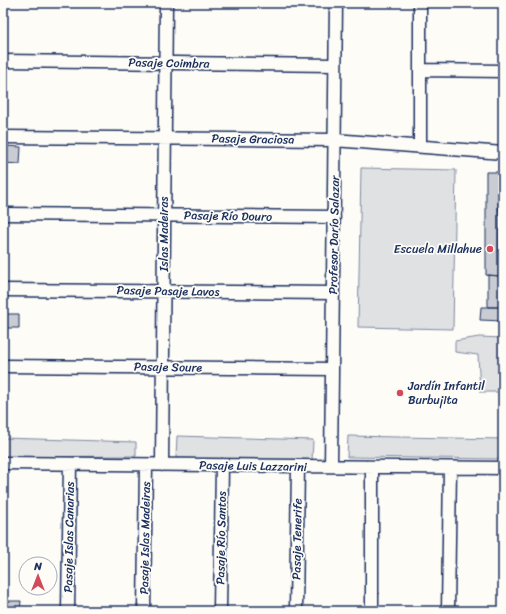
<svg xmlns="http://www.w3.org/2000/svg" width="506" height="614" viewBox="0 0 506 614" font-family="Sriracha,sans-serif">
<rect width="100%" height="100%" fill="#fdfcf7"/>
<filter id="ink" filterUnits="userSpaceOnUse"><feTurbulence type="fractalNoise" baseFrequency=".025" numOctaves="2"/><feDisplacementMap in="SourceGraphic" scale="8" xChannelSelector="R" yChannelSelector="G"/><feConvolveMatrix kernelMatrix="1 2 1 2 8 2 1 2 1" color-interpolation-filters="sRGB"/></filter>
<g filter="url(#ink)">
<!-- green -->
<path fill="#e0e1e3" stroke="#7e88a0" d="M361 168 456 170 453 329 358 327Z
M479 337 503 338V392H480L478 355 455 352V341Z
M177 436 313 440 312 462 176 458Z
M348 436 503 439V459L347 457Z
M3 438 136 442V456L3 457Z"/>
<!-- building -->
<path fill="#c9ccd3" stroke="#1b2f5e" d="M5 146 21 147 20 164 4 163Z
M486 172H503V197H499V276L486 275Z
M499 197H503V211H499Z
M488 275 503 276V307H488Z
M481 307H503V321L480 320Z
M3 314H19V328H3Z
M3 601H21L20 611H3Z"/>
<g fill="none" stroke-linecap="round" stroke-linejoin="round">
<!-- minor casing -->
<g stroke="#1b2f5e" stroke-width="15">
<path id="minor" d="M420 3V146
M3 61 335 65
M420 70 503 71
M3 137 334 140 503 153
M3 214 334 217
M3 290 333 293
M3 366 332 369
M3 463 503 468
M162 465 166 3
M331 466 336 3
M68 611 70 464
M144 611 146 465
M220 611 222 465
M296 611 298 466
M372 611V467
M448 611 450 468"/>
</g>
<!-- minor -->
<use href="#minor" stroke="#fdfcf7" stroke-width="12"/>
</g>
</g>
<!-- markers -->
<g fill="#d1495b" stroke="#fdfcf7" stroke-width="1.5">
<circle cx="490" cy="249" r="4"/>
<circle cx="400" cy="393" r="4"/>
</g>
<g text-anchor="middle" stroke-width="3.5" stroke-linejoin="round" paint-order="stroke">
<!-- street labels -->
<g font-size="12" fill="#1b2f5e" stroke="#fdfcf7">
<text transform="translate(169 63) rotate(1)" y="4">Pasaje Coimbra</text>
<text transform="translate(253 139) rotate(1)" y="4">Pasaje Graciosa</text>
<text transform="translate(228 216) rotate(1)" y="4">Pasaje Río Douro</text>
<text transform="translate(164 234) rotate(-90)" y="4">Islas Madeiras</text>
<text transform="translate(334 235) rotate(-89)" y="4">Profesor Darío Salazar</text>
<text transform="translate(168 291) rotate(1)" y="4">Pasaje Pasaje Lavos</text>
<text transform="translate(168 367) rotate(1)" y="4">Pasaje Soure</text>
<text transform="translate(253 466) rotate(1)" y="4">Pasaje Luis Lazzarini</text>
<text transform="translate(69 537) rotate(-89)" y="4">Pasaje Islas Canarias</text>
<text transform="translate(145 538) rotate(-89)" y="4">Pasaje Islas Madeiras</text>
<text transform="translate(221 538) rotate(-89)" y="4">Pasaje Río Santos</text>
<text transform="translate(297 539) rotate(-89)" y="4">Pasaje Tenerife</text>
</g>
<!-- poi labels -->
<g font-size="12" fill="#1b2f5e" stroke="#fdfcf7" text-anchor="end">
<text x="482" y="253">Escuela Millahue</text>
<text x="408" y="390" text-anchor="start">Jardín Infantil<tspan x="408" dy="14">Burbujita</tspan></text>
</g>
</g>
<!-- margin -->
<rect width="506" height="614" fill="none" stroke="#fdfcf7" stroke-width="16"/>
<rect x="8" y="8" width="490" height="598" fill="none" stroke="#1b2f5e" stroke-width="1.5" filter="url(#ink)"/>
<!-- north arrow -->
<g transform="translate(38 576)"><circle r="19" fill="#fdfcf7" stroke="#a3aaba"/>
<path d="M0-3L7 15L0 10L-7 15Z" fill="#d1495b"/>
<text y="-6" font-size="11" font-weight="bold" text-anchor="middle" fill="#1b2f5e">N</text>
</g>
</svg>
